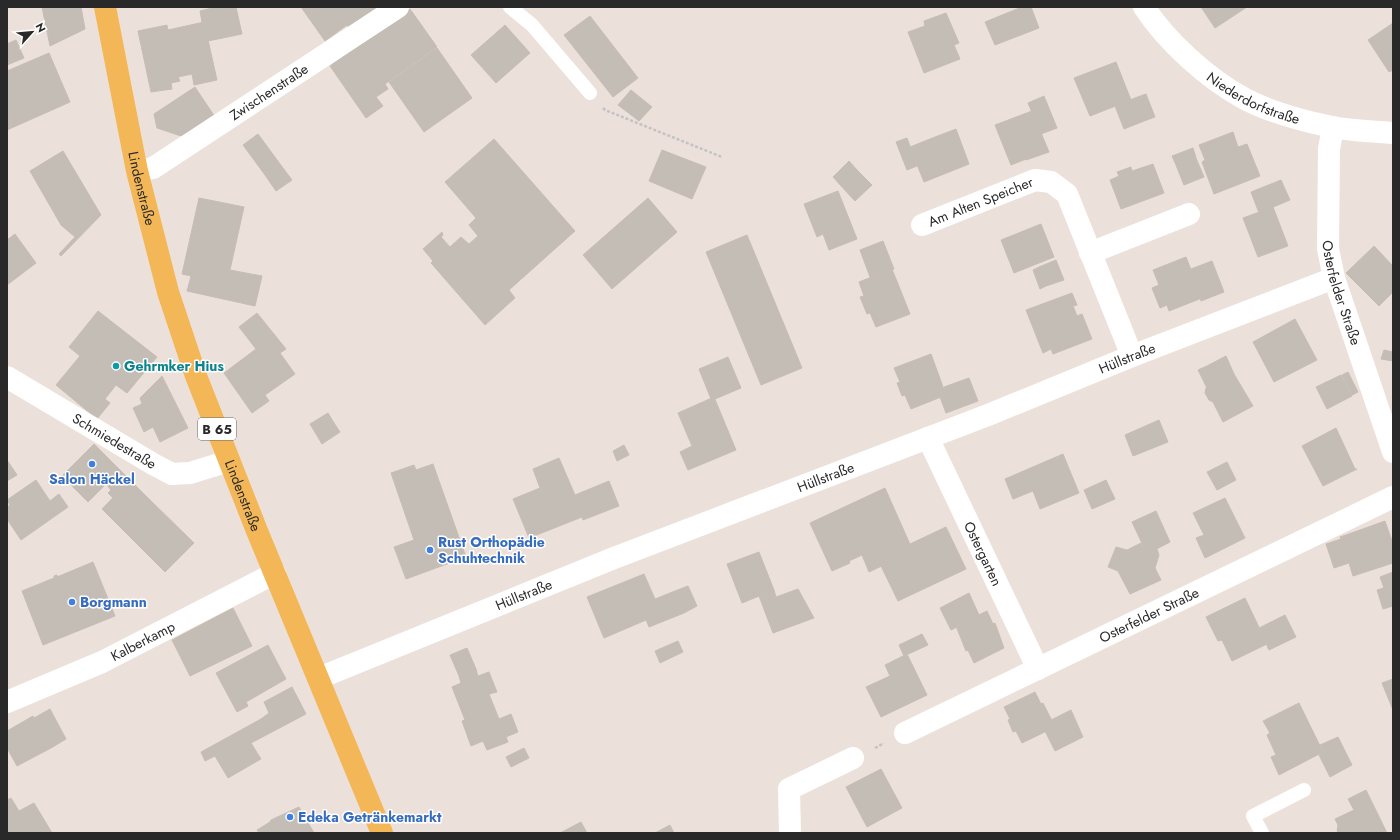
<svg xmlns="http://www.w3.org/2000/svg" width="1400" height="840" viewBox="0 0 1400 840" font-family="Jost,sans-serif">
<rect width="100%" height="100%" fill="#ece1da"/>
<!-- building -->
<path fill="#c4bdb6" stroke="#c7bdb4" d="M42 7H81L85 29 50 46Z
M216 7H236L242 34 208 41 204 22H202L200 11Z
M301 7H384L351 31 347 25 325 41Z
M1022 7H1031L1039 28 995 45 985 22Z
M1201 7H1247L1215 28Z
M410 9 437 47 385 84 388 89 376 97 383 106 366 118 330 66Z
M946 13 959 43 954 45 960 59 924 73 908 32 925 26 924 21Z
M590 16 638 78 613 97 564 35Z
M204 22 217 80 194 85 192 74 178 77 180 81 171 83 172 89 151 92 138 31 167 25 168 30Z
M1393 23V70L1389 72 1368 40Z
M505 25 530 53 496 83 471 55Z
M16 40 24 58 7 65V44Z
M437 48 472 98 424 132 389 82Z
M49 53 70 102 7 130V71Z
M1116 62 1131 100 1090 116 1074 78Z
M195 87 215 117 184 137 157 128 154 114Z
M631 90 652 107 639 121 618 105Z
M1146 94 1155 117 1144 121 1135 98Z
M1044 96 1057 128 1041 134 1028 103Z
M1135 98 1144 121 1124 129 1115 106Z
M1032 111 1049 152 1026 160V159L1011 165 995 125Z
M956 129 969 164 949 172 935 137Z
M1233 132 1238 147 1247 144 1260 176 1214 194 1202 162 1205 160 1199 145Z
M258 134 280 164 265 175 243 145Z
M935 137 949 172 924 182 910 147Z
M907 138 917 166 907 170 896 142Z
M494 139 575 231 509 290 515 298 485 325 431 263 433 261 423 249 442 232 443 235 441 237 450 247 461 237 469 244 478 236 469 225 476 218 445 182Z
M1193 148 1196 158 1176 165 1172 156Z
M662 150 706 167 692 199 649 181Z
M63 151 101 215 61 256 59 254 75 237 61 225 30 171Z
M1196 158 1204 177 1184 185 1176 165Z
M849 161 858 171 842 187 833 177Z
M280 164 292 180 276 191 265 175Z
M1153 164 1164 193 1121 209 1110 180 1119 176 1117 172 1131 167 1132 171Z
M858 171 872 185 855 201 842 187Z
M1281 180 1290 200 1259 213 1251 192Z
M838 191 857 239 829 250 823 234 817 237 804 204Z
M199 198 244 207 230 270 262 276 255 306 187 291 191 276 182 274Z
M648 198 677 232 612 289 583 255Z
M1273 207 1288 246 1258 257 1243 218Z
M1041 224 1054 257 1014 273 1001 240Z
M15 234 36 263 7 285V240Z
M747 235 802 368 761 385 706 252Z
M883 241 894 269 892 270V269L870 277 860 250Z
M1374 246 1393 266V292L1379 306 1346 273Z
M1186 257 1202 298 1169 311 1167 305 1160 308 1152 288 1159 285 1153 270Z
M1056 260 1064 280 1046 286 1039 267Z
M1212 261 1224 292 1201 301 1200 298H1202L1191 269Z
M1039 267 1046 286 1040 289 1033 270Z
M892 269 910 314 876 327 870 313 867 314 860 297 864 296 859 282Z
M1072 293 1077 305 1073 306 1077 316 1082 314 1092 339 1053 354 1051 349 1043 353 1026 310Z
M98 311 157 357 127 393 116 385 105 399 110 403 97 419 56 385 80 356 69 347Z
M257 313 286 349 280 353 295 374 265 395 269 401 252 413 224 373 256 349 239 327Z
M1295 319 1317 360 1274 382 1253 342Z
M1384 350 1393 352V361L1381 359Z
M931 354 946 395 911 409 905 395 902 396 897 383 900 382 894 368Z
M1226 356 1234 374 1216 383 1207 366Z
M728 357 741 388 715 399 714 397 711 399 699 369Z
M1207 366 1216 383 1207 388 1198 370Z
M1348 372 1358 392 1352 395 1342 375Z
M1234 374 1253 406 1223 422 1213 402 1209 400 1205 393 1206 388Z
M1341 375 1352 396 1327 409 1316 387Z
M162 376 188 428 160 442 153 427 144 432 133 408 142 404 140 398Z
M969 378 978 401 946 413 940 397 946 395 944 387Z
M714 397 736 450 688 470 680 452 692 446 678 413Z
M328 413 334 423 316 434 310 424Z
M1159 420 1168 442 1133 456 1125 435Z
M334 423 340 432 322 444 316 434Z
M1336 428 1355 469H1357L1323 486 1302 446Z
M94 444 120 470 88 502 62 476Z
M624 445 629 455 617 461 613 451Z
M1063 454 1079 493 1040 509 1033 491 1013 499 1005 479Z
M559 458 575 495 609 481 619 506 583 520 582 517 529 538 513 499 540 488 533 469Z
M7 460 17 475 7 481Z
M1227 462 1236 480 1217 490 1207 472Z
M433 464 466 557 406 579 394 547 414 540 391 473 414 465 416 470Z
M120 470 130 480 113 498 108 493 111 490 106 484Z
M36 480 50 501 59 494 68 507 21 540 7 519V507L10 505 7 500Z
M130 480 145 495 117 524 102 509Z
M1106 480 1115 499 1092 509 1084 490Z
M885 488 913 551 869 572 862 555 849 561 850 563 832 571 810 523Z
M145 495 194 543 165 572 117 524Z
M1225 498 1245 538 1205 558 1196 538 1204 535 1193 513Z
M1156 511 1170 542 1147 554 1132 522Z
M1385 521 1393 544V563L1353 576 1349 563 1334 568 1326 544 1341 539 1340 537 1346 535Z
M946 527 966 569 898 601 881 566 913 551 910 544Z
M1141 543 1147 554 1157 549 1159 555 1155 568 1161 580 1130 594 1118 571 1108 567 1116 547 1127 550Z
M759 552 774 590 742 603 727 564Z
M93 562 115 616 43 645 22 591 54 578V576L57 575V577Z
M1393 572V585L1384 588 1380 577Z
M644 574 655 599 640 605 646 620 604 638 587 597Z
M1393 585V606L1383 609 1377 590Z
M688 586 697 606 684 613 675 591Z
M798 589 814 618 773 633 759 596 774 590 776 597Z
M675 591 684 613 649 627 640 605Z
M969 593 979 615 956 626 957 627 951 630 940 608Z
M1245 598 1267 644 1232 661 1222 640 1218 641 1206 617Z
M233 608 252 646 190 676 172 640Z
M987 611 993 624 995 623 1004 648 974 663 968 650 966 651 956 626Z
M1285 615 1296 637 1269 650 1259 628Z
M922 634 928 645 904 656 899 645Z
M678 641 683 652 660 663 655 651Z
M268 645 286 679 246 702 248 706 237 712 216 673Z
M467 648 476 669 459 676 450 655Z
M907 654 927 695 881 717 866 687 890 676 885 665Z
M476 669 478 676 489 672 497 692 489 694 499 719 511 714 518 732 506 737 508 742 487 750 483 741 471 746 462 721 465 720 452 687 461 683 459 676Z
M1393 679V710L1382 683Z
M292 687 306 714 251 743 261 759 228 778 215 756 205 761 201 752 261 719 269 713 264 702Z
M1035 692 1041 704 1043 703 1055 727 1022 743 1016 731 1013 732 1008 720 1010 719 1004 707Z
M1299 703 1323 752 1279 775 1271 757 1276 755 1267 735 1270 733 1263 721Z
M50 709 66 739 51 748 34 718Z
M1071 710 1083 737 1055 751 1045 731 1055 727 1051 720Z
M33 716 51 748 17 766 7 748V731Z
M1338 737 1352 765 1330 777 1319 755 1323 752 1320 745Z
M524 748 529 758 511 767 506 757Z
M881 769 902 808 867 827 846 787Z
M1366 790 1387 833H1339L1337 831 1338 825 1335 819 1354 810 1348 799Z
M11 798 19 811 34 803 52 833H7V800Z
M299 807 314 833H259L257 830 270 822 271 820Z
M581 822 587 833H560Z
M670 825 674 833H655Z"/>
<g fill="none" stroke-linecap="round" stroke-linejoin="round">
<!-- path -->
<path stroke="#c3c3c3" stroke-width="2.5" stroke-dasharray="3 2" stroke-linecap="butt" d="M603 108 605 110 722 157
M875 748 884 743"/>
<!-- lane -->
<path stroke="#fff" stroke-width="14" d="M510 7 532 25 590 93
M1262 833 1253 816 1304 790"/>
<!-- street -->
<g stroke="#fff" stroke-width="22">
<path id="s1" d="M1333 127 1329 149 1328 249 1334 278 1393 452"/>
<path id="s2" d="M137 171 153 168 398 7"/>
<path id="s3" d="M922 225 1035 180 1051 182 1067 194 1132 356"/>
<path d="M1090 253 1189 214"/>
<path id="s4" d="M7 377 153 464 172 474 190 473 229 461"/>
<path id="s5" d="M928 438 1038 669"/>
<path id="s6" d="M319 678 614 558 988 415 1132 356 1334 278"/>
<path id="s7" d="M7 702 102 662 275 573"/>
<path id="s8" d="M905 733 1393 497"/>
<path d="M790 833 789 789 853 758"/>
</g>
<!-- secondary -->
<path stroke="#fff" stroke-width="22" id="s9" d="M1144 7C1167 42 1208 79 1245 99 1272 113 1303 121 1332 127 1352 131 1373 131 1393 133"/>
<!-- primary -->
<path stroke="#f3b757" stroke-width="22" id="s10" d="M105 7 137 171 168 292 196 376 257 531 382 833"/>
</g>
<!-- markers -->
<circle fill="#0f9aa8" stroke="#fff" stroke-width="1.5" cx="116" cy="366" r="4"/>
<g fill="#3f7fe0" stroke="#fff" stroke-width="1.5">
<circle cx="92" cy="464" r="4"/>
<circle cx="430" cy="550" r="4"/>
<circle cx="72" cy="602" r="4"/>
<circle cx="290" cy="817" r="4"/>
</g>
<g text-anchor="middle" stroke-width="3" stroke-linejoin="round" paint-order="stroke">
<!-- shield labels -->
<rect fill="#fff" stroke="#696969" stroke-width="1" x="198" y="418" width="38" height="22" rx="3"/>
<g font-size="13" font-weight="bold" fill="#292929">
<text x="217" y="434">B 65</text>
</g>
<!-- street labels -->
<g font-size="14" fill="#292929" stroke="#fff">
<text dy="5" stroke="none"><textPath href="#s2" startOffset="155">Zwischenstraße</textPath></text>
<text dy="5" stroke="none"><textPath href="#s9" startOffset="145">Niederdorfstraße</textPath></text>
<text dy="5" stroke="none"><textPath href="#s10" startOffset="185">Lindenstraße</textPath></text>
<text dy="5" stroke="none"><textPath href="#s3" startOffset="63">Am Alten Speicher</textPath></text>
<text dy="5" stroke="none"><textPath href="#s1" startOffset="168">Osterfelder Straße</textPath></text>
<text dy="5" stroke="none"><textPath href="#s6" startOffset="869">Hüllstraße</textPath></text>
<text dy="5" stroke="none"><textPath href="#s4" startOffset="125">Schmiedestraße</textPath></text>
<text dy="5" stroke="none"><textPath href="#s6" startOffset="545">Hüllstraße</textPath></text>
<text dy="5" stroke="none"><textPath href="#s10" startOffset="509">Lindenstraße</textPath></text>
<text dy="5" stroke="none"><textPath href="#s5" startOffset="128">Ostergarten</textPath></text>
<text dy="5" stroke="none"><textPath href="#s6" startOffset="221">Hüllstraße</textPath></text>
<text dy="5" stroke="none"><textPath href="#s8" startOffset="271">Osterfelder Straße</textPath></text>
<text dy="5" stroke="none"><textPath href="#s7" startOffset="149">Kalberkamp</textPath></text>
</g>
<!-- culture labels -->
<g font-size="14" font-weight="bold" fill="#0d838f" stroke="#fff" text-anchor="start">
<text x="124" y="371">Gehrmker Hius</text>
</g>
<!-- shop labels -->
<g font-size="14" font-weight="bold" fill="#366cbe" stroke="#fff" text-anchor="start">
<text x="92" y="484" text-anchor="middle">Salon Häckel</text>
<text x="438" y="547">Rust Orthopädie<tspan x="438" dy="16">Schuhtechnik</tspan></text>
<text x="80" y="607">Borgmann</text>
<text x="298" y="822">Edeka Getränkemarkt</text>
</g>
</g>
<!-- border -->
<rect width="1400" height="840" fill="none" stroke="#292929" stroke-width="16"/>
<!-- north arrow -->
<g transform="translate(32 32) rotate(63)" stroke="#ffffff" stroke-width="3" paint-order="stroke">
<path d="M0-3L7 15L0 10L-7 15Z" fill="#292929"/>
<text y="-6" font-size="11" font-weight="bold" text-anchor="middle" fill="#292929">N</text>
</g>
</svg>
